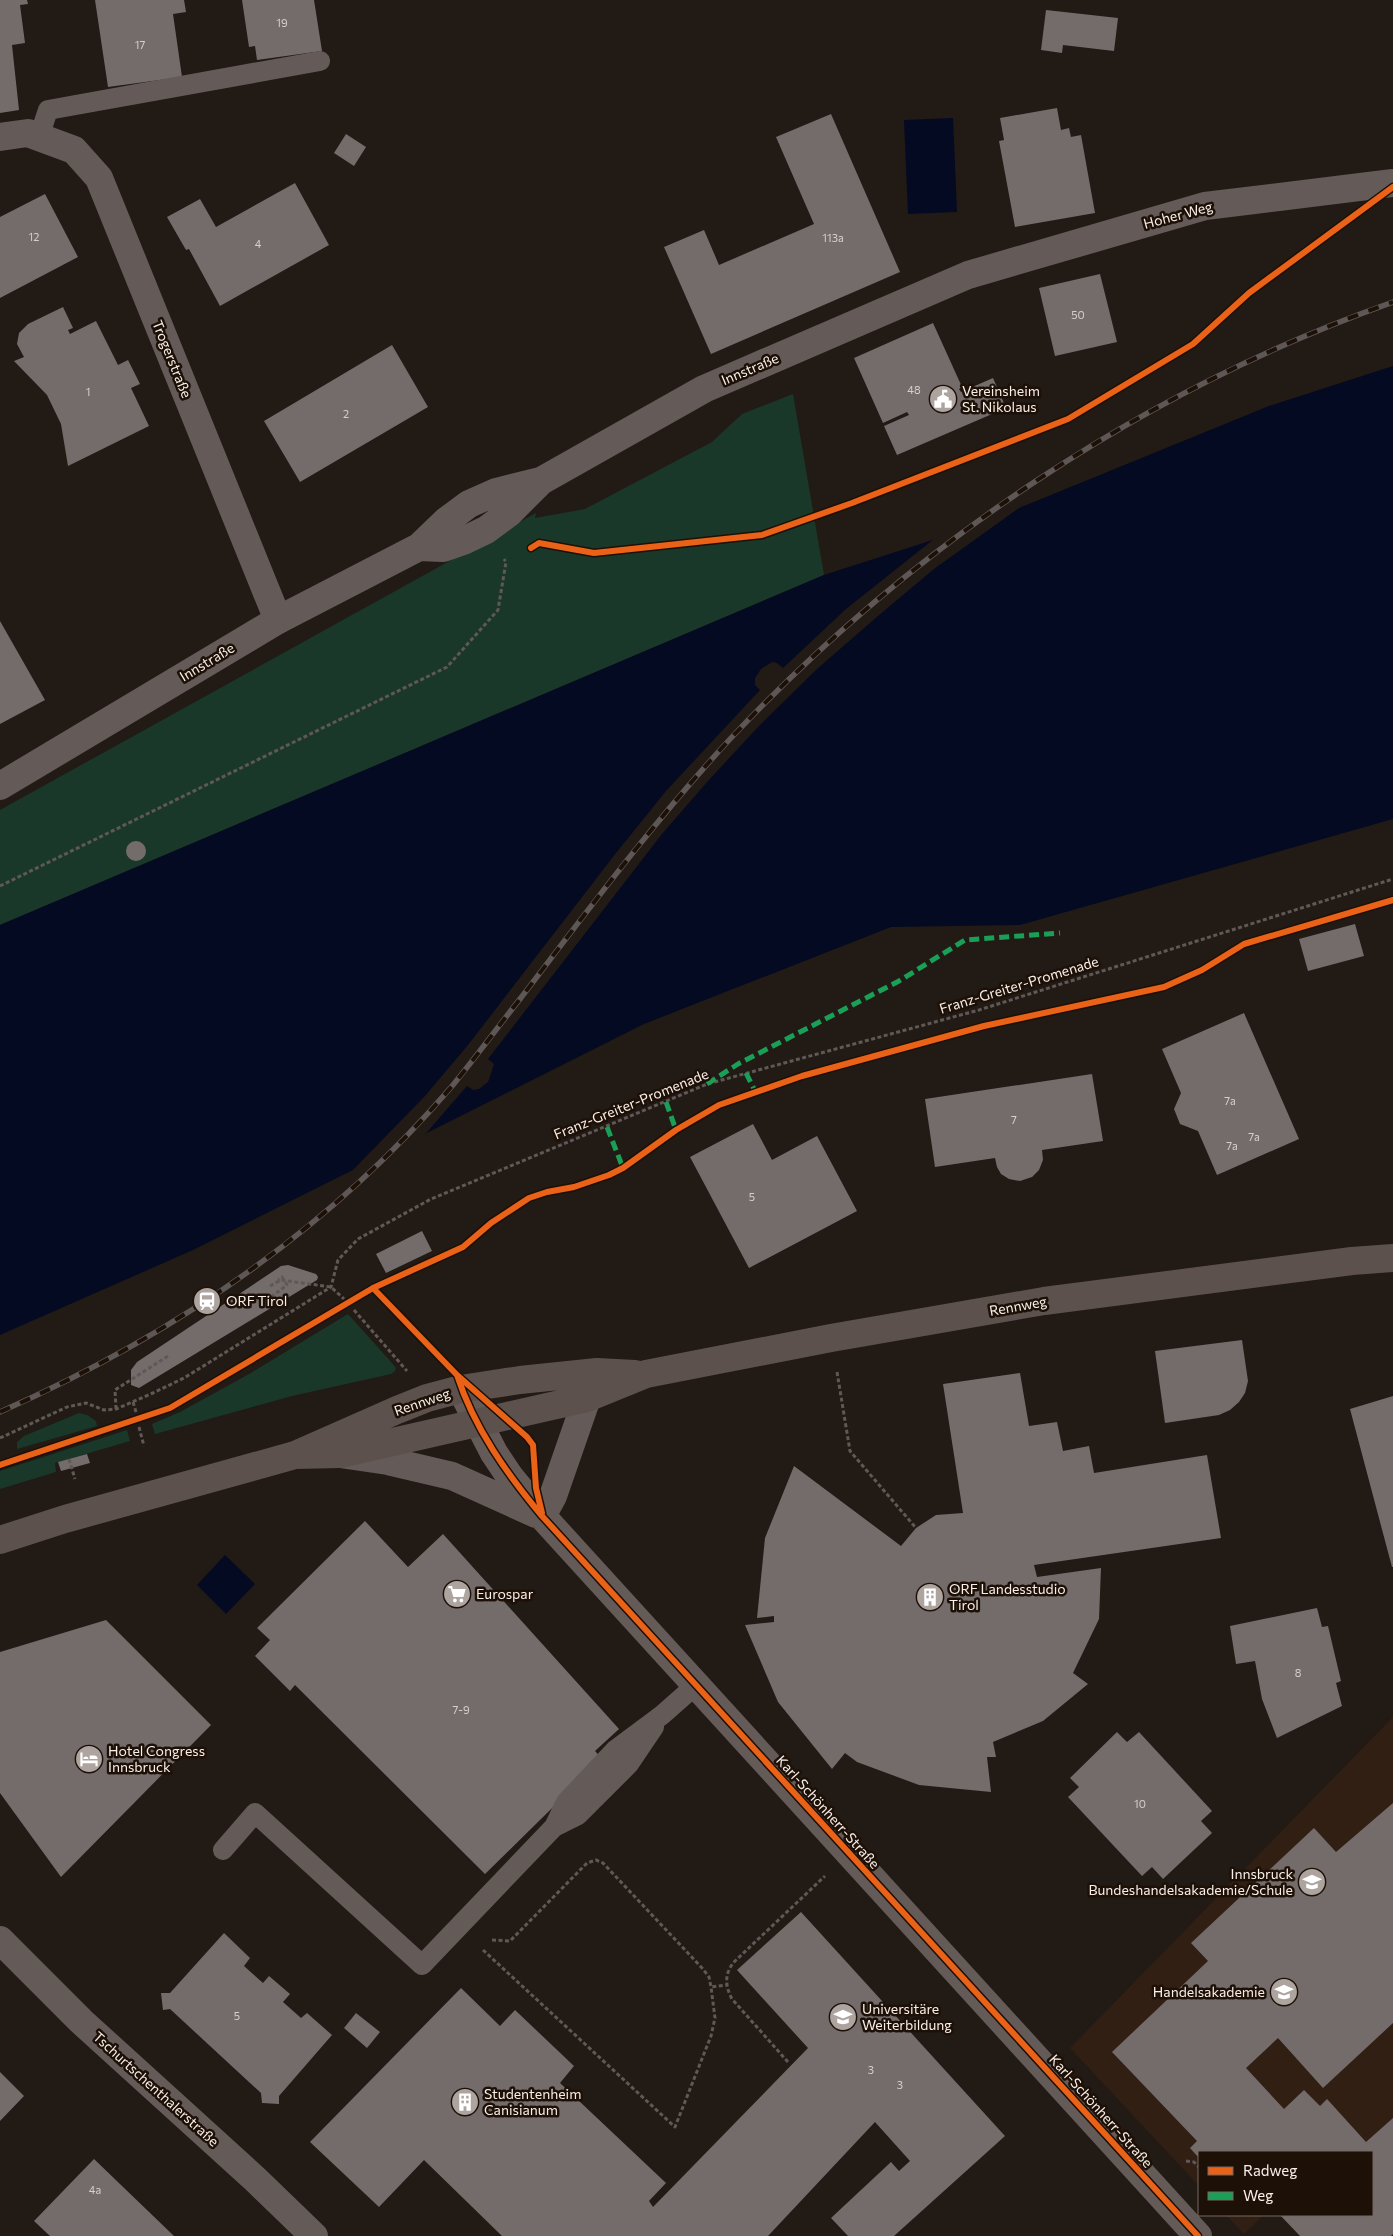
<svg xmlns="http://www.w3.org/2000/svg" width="1393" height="2236" viewBox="0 0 1393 2236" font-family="Commissioner,sans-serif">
<rect width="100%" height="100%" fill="#221a15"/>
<!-- built -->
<path fill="#321f13" d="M1393 1717V2236H1300L1280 2215H1372V2152H1199V2186L1070 2048Z
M1226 2215H1264L1244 2234Z"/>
<!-- green -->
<path fill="#1a3829" d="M793 394 824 575 0 925V810L536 513 535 518 585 509 712 442 742 414Z
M348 1314 392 1363 396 1368 395 1371 391 1374 292 1396 155 1434 152 1424 180 1412 249 1374Z
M79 1413 87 1415 96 1421 97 1426 17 1449V1442L24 1436Z
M127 1430 130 1441 55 1463 56 1472 0 1489V1471Z"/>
<!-- water -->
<path fill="#030a21" d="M953 118 957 212 908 214 904 120Z
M1393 366V819L1020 925 891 927 644 1024 193 1250 0 1335V925L824 575 970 528 1269 406Z
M225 1555 255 1584 226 1614 197 1585Z"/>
<!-- pier -->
<path fill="#221a15" d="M1029 501 934 569 878 616 817 669 759 726 708 781 662 834 488 1059 494 1064 488 1082 479 1089 473 1090 467 1086 422 1138 348 1175 425 1096 468 1045 616 853 666 791 760 690 755 685V678L761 669 772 662 777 663 783 668 846 609 939 535 970 525Z"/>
<!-- building -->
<path fill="#746c6b" d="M0 0H27L28 4 20 5 25 43 12 45 19 110 0 113Z
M95 0H184L186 12 173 14 182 77 108 87Z
M242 0H314L322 51 257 60 255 46 249 47Z
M1046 10 1118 18 1114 51 1063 45 1062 53 1041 50Z
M1057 108 1061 130 1069 128 1071 137 1081 135 1095 213 1015 227 999 141 1004 140 1000 118Z
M831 114 900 272 711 354 664 247 704 230 719 265 814 224 776 137Z
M346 134 366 147 354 166 334 153Z
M295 183 329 245 220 306 189 249 186 250 167 217 200 199 216 227Z
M45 194 78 257 0 298V217Z
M1100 274 1117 342 1055 356 1039 288Z
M63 307 73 328 68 330 70 334 96 321 118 365 128 360 140 384 131 388 149 426 68 466 61 424 47 395 14 361 24 357 17 344 19 333 28 324Z
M933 323 962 387 959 389 961 392 993 378 1006 408 897 455 884 426 909 415 907 412 883 423 854 358Z
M392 345 428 407 300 482 264 421Z
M0 621 45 700 0 724Z
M126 851a10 10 0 1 1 20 0a10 10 0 1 1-20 0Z
M1355 924 1364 956 1308 971 1299 939Z
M1244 1013 1299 1139 1217 1175 1198 1131 1180 1124 1174 1109 1181 1093 1162 1049Z
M1092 1074 1103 1141 1042 1150 1043 1160 1039 1170 1032 1177 1020 1181 1009 1179 1001 1174 997 1167 995 1158 935 1167 925 1099Z
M753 1124 772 1160 817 1136 857 1211 749 1268 690 1157Z
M422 1231 432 1251 386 1273 376 1254Z
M288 1265 316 1274 318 1277 317 1280 139 1388 131 1385V1370L137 1362 281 1266Z
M1242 1340 1248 1381 1245 1393 1239 1402 1230 1410 1219 1415 1165 1423 1155 1351Z
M1020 1373 1029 1426 1057 1422 1063 1451 1089 1446 1094 1473 1207 1455 1221 1538 1034 1565 1037 1577 1101 1568 1099 1619 1073 1673 1088 1684 1043 1721 993 1742 996 1757H987L991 1792 919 1785 857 1762 845 1753 832 1769 778 1702 745 1625 774 1622V1616L757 1618 765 1538 794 1466 901 1546 916 1528 936 1515 963 1513 943 1384Z
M1393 1396V1567H1392L1350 1409Z
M87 1454 90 1463 61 1471 58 1462Z
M365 1521 408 1567 443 1534 619 1729 595 1751 602 1759 485 1874 295 1685 290 1691 255 1656 270 1640 257 1628Z
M1317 1608 1322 1627 1328 1626 1341 1681 1336 1683 1342 1706 1277 1738 1262 1699 1255 1661 1236 1664 1230 1626Z
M106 1620 211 1725 61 1877 0 1793V1652Z
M1117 1732 1127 1742 1139 1732 1212 1811 1201 1821 1212 1833 1163 1879 1152 1867 1142 1876 1068 1797 1079 1787 1070 1778Z
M1393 1803V2023L1323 2088 1278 2038 1246 2068 1284 2109 1304 2090 1320 2106 1327 2099 1366 2142 1393 2118V2234L1391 2236H1300L1280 2215H1372V2152H1199V2158L1190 2148 1197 2141 1112 2052 1208 1961 1191 1943 1314 1828 1336 1852Z
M801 1912 1005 2136 894 2236H848L831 2218 891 2162 899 2171 910 2161 875 2122 768 2236H502L424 2160 379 2207 310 2142 461 1988 500 2026 515 2010 574 2066 560 2083 666 2183 649 2201 653 2207 808 2048 737 1970Z
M224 1933 250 1958 244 1966 263 1983 269 1976 290 1994 283 2002 301 2018 307 2013 332 2035 279 2096V2104L262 2103 261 2093 170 2009 163 2010 161 1993H170Z
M356 2013 380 2032 367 2048 344 2028Z
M0 2072 24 2096 0 2121Z
M94 2159 174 2236H50L34 2221Z"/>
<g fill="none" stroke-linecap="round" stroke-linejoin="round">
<!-- path -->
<path stroke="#605856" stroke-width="3" stroke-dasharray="4 2.5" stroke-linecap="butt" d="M531 548 539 543 594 553 762 535 852 503 1068 419 1193 344 1249 293 1343 224
M0 886 447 667 498 610 506 562 504 559
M270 1286 281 1280 331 1287 344 1299
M271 1297 287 1285 282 1277 278 1280
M354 1310 407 1371
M837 1372 850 1451 916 1528
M133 1402 136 1412
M116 1409 115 1390 168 1356
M139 1427 144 1446
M0 1438 67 1407 86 1403 104 1410 116 1409 153 1393 184 1378 331 1287 338 1260 358 1239 431 1199 707 1084 979 1010 1393 879
M69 1459 75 1479
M492 1940 510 1941 587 1863 596 1860 603 1863 703 1969 709 1977 711 1987 727 1985
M483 1950 675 2127 711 2036 715 2018 711 1987
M788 2062 732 1999C725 1986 724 1973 735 1961L825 1876
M1186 2161 1194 2162 1199 2167"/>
<!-- service -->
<path stroke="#645b59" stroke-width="20" d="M39 137 48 110 320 61
M554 1827 578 1815 629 1764 654 1727
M223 1850 255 1813 422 1965 554 1827 566 1802 615 1750 662 1715 696 1685"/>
<!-- minor -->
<path stroke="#645b59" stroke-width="28" d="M0 137 28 133 74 150 99 178 278 620
M461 1389 494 1453 510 1477 542 1516 1198 2236
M340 1454 388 1461 452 1476 536 1514
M542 1516 553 1496 587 1398"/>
<!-- tertiary -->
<path stroke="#645b59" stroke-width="28" d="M419 547 443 548 463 541 486 530 509 513 541 481 704 389 968 275 1205 206 1393 183
M0 786 278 620 419 547 446 521 469 504 496 492 540 481
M0 1940 81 2021 256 2180 314 2236"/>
<!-- primary -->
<path stroke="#5d514e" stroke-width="28" d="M295 1455 340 1454 587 1398 646 1374 831 1338 1044 1301 1352 1261 1393 1258
M0 1540 65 1519 295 1455 397 1410 427 1398 461 1389 520 1380 597 1372 635 1374"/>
<!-- rail casing -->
<g stroke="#5e5755" stroke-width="5.5">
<path id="rail" d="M0 1412C172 1336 330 1229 453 1085 476 1057 497 1028 520 999 588 910 655 820 731 738 913 545 1143 390 1393 302"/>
</g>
<!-- rail -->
<use href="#rail" stroke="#1d1007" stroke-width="4" stroke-dasharray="11" stroke-linecap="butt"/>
<!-- quiet -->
<path stroke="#1a9f57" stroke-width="5" stroke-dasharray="10 5" stroke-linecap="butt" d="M746 1073 756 1093
M707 1084 738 1064 899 981 965 940 1060 933
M666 1102 676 1130
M607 1127 623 1168"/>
<!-- cycleway casing -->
<g stroke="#1d1007" stroke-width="9">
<path id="cycleway" d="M531 548 539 543 594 553 762 535 852 503 1068 419 1193 344 1249 293 1393 187
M373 1288 457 1375 527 1437 533 1445 536 1488 542 1513
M457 1375C474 1428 507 1474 542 1516L1198 2236
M0 1465 170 1408 373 1288 463 1247 491 1223 529 1198 547 1192 574 1187 609 1175 623 1168 676 1130 719 1105 802 1076 984 1026 1164 987 1202 970 1244 944 1393 900"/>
</g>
<!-- cycleway -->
<use href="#cycleway" stroke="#ea6118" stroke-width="6"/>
</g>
<!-- icons -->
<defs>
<g id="civic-disc" transform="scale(1.4375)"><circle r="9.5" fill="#aea49f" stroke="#1d1007"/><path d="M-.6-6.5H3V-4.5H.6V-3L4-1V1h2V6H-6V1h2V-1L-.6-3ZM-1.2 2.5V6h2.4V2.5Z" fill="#fff"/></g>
<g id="station-disc" transform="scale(1.4375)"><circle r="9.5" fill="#aea49f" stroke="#1d1007"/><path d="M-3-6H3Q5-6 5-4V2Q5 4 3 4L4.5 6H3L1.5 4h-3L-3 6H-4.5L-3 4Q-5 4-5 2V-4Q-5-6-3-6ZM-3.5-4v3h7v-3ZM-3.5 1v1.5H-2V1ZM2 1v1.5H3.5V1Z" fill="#fff"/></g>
<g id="supermarket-disc" transform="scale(1.4375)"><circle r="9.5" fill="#aea49f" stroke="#1d1007"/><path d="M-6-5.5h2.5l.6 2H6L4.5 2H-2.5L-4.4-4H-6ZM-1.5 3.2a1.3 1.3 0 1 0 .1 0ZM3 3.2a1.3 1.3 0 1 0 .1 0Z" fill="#fff"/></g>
<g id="building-disc" transform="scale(1.4375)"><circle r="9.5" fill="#aea49f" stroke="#1d1007"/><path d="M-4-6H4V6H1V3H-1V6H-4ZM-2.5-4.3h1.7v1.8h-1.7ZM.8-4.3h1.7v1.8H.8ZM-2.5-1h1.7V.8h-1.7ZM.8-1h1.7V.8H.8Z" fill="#fff"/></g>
<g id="hotel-disc" transform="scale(1.4375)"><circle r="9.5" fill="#aea49f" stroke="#1d1007"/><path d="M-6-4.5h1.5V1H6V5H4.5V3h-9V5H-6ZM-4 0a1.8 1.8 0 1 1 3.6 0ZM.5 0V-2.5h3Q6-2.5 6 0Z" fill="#fff"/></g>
<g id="school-disc" transform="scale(1.4375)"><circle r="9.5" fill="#aea49f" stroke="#1d1007"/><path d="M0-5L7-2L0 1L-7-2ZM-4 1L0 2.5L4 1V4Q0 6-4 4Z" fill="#fff"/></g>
<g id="university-disc" transform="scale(1.4375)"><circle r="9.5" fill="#aea49f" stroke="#1d1007"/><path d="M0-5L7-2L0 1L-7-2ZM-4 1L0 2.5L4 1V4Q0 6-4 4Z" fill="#fff"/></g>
</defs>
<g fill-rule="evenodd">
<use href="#civic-disc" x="943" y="399"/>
<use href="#station-disc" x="207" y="1301"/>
<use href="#supermarket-disc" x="457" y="1594"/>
<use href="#building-disc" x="930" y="1597"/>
<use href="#hotel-disc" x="89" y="1759"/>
<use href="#school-disc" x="1312" y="1882"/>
<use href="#school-disc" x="1284" y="1992"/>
<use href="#university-disc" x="843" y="2017"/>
<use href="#building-disc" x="465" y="2102"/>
</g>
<g text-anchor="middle" stroke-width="5" stroke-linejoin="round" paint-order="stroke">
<!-- number labels -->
<g font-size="11" fill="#d8ceca">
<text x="282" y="27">19</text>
<text x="140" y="49">17</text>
<text x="34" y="241">12</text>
<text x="833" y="242">113a</text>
<text x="258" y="248">4</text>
<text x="1078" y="319">50</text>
<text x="914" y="394">48</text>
<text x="88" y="396">1</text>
<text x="346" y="418">2</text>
<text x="1230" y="1105">7a</text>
<text x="1014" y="1124">7</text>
<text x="1254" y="1141">7a</text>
<text x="1232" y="1150">7a</text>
<text x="752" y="1201">5</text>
<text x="1298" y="1677">8</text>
<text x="461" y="1714">7-9</text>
<text x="1140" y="1808">10</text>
<text x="237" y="2020">5</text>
<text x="871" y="2074">3</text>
<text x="900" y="2089">3</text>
<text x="95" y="2194">4a</text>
</g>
<!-- street labels -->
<g font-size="14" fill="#f9efe9" stroke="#1d1007">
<text transform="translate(1178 215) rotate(-15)" y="5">Hoher Weg</text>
<text transform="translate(172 359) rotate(68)" y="5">Trogerstraße</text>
<text transform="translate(750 369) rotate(-23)" y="5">Innstraße</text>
<text transform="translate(207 662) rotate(-31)" y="5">Innstraße</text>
<text transform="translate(1019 985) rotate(-17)" y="5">Franz-Greiter-Promenade</text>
<text transform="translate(631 1104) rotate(-22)" y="5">Franz-Greiter-Promenade</text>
<text transform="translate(1018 1306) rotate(-10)" y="5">Rennweg</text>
<text transform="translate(422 1402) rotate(-19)" y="5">Rennweg</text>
<text transform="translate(828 1812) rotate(48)" y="5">Karl-Schönherr-Straße</text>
<text transform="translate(156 2089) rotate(42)" y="5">Tschurtschenthalerstraße</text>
<text transform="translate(1101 2111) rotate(48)" y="5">Karl-Schönherr-Straße</text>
</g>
<!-- poi labels -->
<g font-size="14" fill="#f9efe9" stroke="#1d1007" text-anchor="start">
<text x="962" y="396">Vereinsheim<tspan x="962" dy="16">St. Nikolaus</tspan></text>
<text x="226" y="1306">ORF Tirol</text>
<text x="949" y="1594">ORF Landesstudio<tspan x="949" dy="16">Tirol</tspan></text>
<text x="476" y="1599">Eurospar</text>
<text x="108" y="1756">Hotel Congress<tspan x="108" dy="16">Innsbruck</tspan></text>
<text x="1293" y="1879" text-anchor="end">Innsbruck<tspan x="1293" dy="16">Bundeshandelsakademie/Schule</tspan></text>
<text x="1265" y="1997" text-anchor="end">Handelsakademie</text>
<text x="862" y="2014">Universitäre<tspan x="862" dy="16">Weiterbildung</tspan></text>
<text x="484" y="2099">Studentenheim<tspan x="484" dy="16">Canisianum</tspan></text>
</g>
</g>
<!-- legend -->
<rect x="1198" y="2151" width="175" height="65" fill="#1d1007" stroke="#756961"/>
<rect x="1208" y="2167" width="25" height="8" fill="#ea6118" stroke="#756961"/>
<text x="1243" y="2176" font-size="15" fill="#f9efe9">Radweg</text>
<rect x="1208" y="2192" width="25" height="8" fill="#1a9f57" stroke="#756961"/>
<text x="1243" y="2201" font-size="15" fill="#f9efe9">Weg</text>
</svg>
